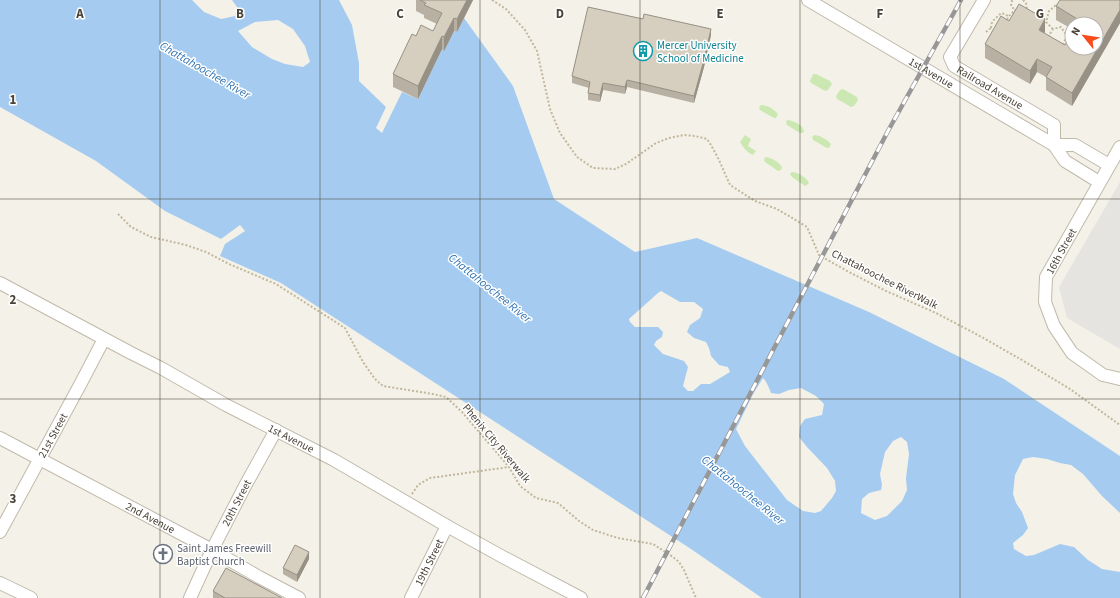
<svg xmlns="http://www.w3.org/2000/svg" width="1120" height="598" viewBox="0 0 1120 598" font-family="'Source Sans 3',sans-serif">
<rect width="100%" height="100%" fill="#f4f1e8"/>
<!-- green -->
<path fill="#cce8b2" d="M813 74H816L830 81 832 84 828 90 825 91 811 83 810 81Z
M843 89 857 97 858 100 854 106 851 107 837 99 836 96 840 90Z
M761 105C767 105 774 109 778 114L776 118H774L760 110 759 107Z
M787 120C793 120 803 125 804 131L803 133H800L787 125 786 122Z
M745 135 751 139 748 146 756 151 753 155C747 153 743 147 740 142Z
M814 135C819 135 827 139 831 144L829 148H827L813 140 812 137Z
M765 157C771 157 781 163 782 168L781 170 778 171 765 162 764 160Z
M792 172C798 172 807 178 809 183L807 185 805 186 792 177 790 174Z"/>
<!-- parking -->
<path fill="#e5e4e0" d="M1120 182V349L1067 318 1059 287Z"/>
<!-- water -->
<path fill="#a5ccf0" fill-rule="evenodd" d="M0 0H192L204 12 221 19 235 16 237 7 232 0H339L352 25 359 63V81L386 107 376 128 382 133 402 92 418 99 442 49 444 50 454 31 457 32 464 18 513 86 554 199 635 252 697 238 869 312 1004 379 1120 456V513L1102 496 1083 474 1071 465 1060 463 1047 459 1033 457 1023 459 1015 475 1013 494 1016 503 1022 512 1028 528 1023 535 1013 543 1014 549 1026 556 1034 555 1060 544 1074 547 1088 560 1102 569 1120 572V598H762L691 549 281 283 220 256 225 244 245 231 240 225 221 239 165 211 96 161 0 107ZM278 20 293 29 305 46 310 62 303 67 285 64 272 59 252 47 238 31 255 22ZM661 291 680 302H694L703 309 700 318 690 325 687 332 694 338 706 342 709 348 711 356 719 365 728 367 730 372 710 384H701L693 391H688L683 386 688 367 684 361 663 354 654 345 656 341 662 337 663 332 658 327H635L630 322 629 319 658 293ZM763 378C767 382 769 388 771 393L779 394 789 390 801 388 816 396 824 404 822 415 805 419 800 426 799 437 807 447 827 468 835 481 836 491 832 498 821 511 815 513 803 511 787 500 745 446 736 429 753 394ZM901 437 907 442 909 454 906 478 907 490 902 501 887 516 875 520 861 513 862 499 869 493 881 490 882 485 880 474 885 452 893 441Z"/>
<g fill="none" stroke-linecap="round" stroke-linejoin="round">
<!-- minor casing -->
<g stroke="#c0baab" stroke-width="14">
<g id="minor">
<path id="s1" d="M808 0 1054 145 1065 161 1099 182"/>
<path id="s2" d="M984 0 950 57 954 66 1054 125V145"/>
<path d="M1054 145H1075L1109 165"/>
<path d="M1120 147 1046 277 1045 302 1054 326 1072 353 1103 375 1120 379"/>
<path id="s3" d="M0 283 131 353 161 368 226 405 334 460 447 526 503 557 581 598"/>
<path id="s4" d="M0 438 212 550 259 577 299 598"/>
<path id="s5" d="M0 532 81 383 104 339"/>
<path d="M0 583 31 598"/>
<path id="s6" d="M190 598 212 550 245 486 276 430"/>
<path id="s7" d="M411 598 447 526"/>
</g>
</g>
<!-- path -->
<path stroke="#c1b79c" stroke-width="2" stroke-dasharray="2 2" stroke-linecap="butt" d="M492 0 506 9 525 30 537 51 550 109 560 133 577 157 593 168 615 169 626 164 656 143 669 138 684 135 695 136 707 139 711 145 719 160 730 185 755 201 777 209 789 216 807 227 819 255 847 271 886 291 936 313 978 335 1022 360 1070 389 1120 425
M1012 0 1011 6 1015 10H1018
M1023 0 1026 3 1027 10
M1009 16 1015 10
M991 28 992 22 999 15 1002 13 1008 16 1007 22
M1053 29 1046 22 1049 11 1056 5H1058
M986 32 991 28
M1048 37 1053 29 1061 27 1067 36
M1063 45 1067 36 1072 35
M118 214 131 227 151 237 186 245 206 252 229 264 276 284 345 328 363 362 375 379 383 386 433 394 446 397 462 412 509 467 520 486 536 498 558 503 579 521 593 530 618 538 653 544 673 557 679 562 684 570 696 598
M412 494 418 485 430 478 509 467"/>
<!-- minor -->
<use href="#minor" stroke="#fff" stroke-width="12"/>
<!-- rail casing -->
<g stroke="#979797" stroke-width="4.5">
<path id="rail" d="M643 598 888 131 961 0"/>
</g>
<!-- rail -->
<use href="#rail" stroke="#fff" stroke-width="3" stroke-dasharray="9" stroke-linecap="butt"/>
</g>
<!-- wall -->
<path fill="#b8b1a3" d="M416 0H473L457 32 454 31 444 51 442 49 418 99 393 87V74L416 36 433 31 437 24 424 18V15L416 11Z
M1120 0V23L1072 106 1046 90V77L1037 72 1030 84 985 58V44L1009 21 1045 32 1044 33 1065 45 1096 24H1072V29L1056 20V6Z
M711 35 704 67 694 103 627 87 625 94 603 90 600 102 588 100V93L589 88 572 83V76Z
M309 559 297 582 283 574V568Z
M213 591 282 598H213Z"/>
<!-- shaded-wall -->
<path fill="#969085" d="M467 0H473L457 32V19Z
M1120 10V23L1072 106V93Z
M454 18V31L444 51V37Z
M1045 19V32L1039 43V30Z
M711 29V35L704 67 694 103V96Z
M442 36V49L418 99V86Z
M1037 59V72L1030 84V71Z
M627 80V87L625 94V87Z
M603 83V90L600 102V95Z
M309 552V559L297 582V575Z"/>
<!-- building -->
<path fill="#d6cebe" stroke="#969085" d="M420 0H467L457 19 454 18 444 37 442 36 418 86 393 74 412 34 416 36 421 25 433 31 442 13 424 5 426 3Z
M1060 0H1120V10L1072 93 1046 77 1052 67 1037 59 1030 71 985 44 1001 16 1009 21 1019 4 1045 19 1039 30 1065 45 1072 32V48H1096V24H1077L1079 20 1056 6Z
M588 7 643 19 644 14 711 29 704 60 694 96 627 80 625 87 603 83 600 95 588 93 590 82 572 76Z
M295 545 309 552 297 575 283 568Z
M226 568 282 598H225L213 591Z"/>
<!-- grid -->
<path fill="none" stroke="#484237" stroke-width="1" stroke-opacity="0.55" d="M160 0V598M320 0V598M480 0V598M640 0V598M800 0V598M960 0V598M0 199H1120M0 399H1120"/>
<!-- icons -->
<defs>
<g id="building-ring" transform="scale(1)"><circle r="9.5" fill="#fff" stroke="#0f9aa8" stroke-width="1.5"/><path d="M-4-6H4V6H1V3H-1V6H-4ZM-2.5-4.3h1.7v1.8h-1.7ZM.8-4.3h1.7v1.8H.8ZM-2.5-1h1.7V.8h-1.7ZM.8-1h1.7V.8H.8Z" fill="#0f9aa8"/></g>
<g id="church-ring" transform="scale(1)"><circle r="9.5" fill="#fff" stroke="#6b7280" stroke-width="1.5"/><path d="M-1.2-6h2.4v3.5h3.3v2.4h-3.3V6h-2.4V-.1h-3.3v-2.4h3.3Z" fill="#6b7280"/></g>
</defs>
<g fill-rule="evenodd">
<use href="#building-ring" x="643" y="51"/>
<use href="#church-ring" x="163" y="554"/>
</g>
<g text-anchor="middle" stroke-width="3" stroke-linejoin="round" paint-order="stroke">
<!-- culture labels -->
<g font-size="11" fill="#0d838f" stroke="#fff" text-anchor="start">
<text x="657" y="49">Mercer University<tspan x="657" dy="13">School of Medicine</tspan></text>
</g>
<!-- street labels -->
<g font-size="11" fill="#484237" stroke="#fff">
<text dy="4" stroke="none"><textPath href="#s1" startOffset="143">1st Avenue</textPath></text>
<text dy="4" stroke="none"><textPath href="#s2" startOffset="118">Railroad Avenue</textPath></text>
<text transform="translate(1061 251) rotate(-61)" y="4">16th Street</text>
<text transform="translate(885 279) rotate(27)" y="4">Chattahoochee RiverWalk</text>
<text dy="4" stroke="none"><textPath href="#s5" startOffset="110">21st Street</textPath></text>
<text dy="4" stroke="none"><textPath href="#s3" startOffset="330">1st Avenue</textPath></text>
<text transform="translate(497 443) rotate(50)" y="4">Phenix City Riverwalk</text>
<text dy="4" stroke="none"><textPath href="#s6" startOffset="106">20th Street</textPath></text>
<text dy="4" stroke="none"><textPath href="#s4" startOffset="170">2nd Avenue</textPath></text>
<text dy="4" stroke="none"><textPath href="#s7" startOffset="40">19th Street</textPath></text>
</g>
<!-- worship labels -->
<g font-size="11" fill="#5b616d" stroke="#fff" text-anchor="start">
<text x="177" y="552">Saint James Freewill<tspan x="177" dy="13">Baptist Church</tspan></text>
</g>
<!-- water labels -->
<g font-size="12" font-style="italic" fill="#3073b3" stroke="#fff">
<text transform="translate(205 70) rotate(30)" y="4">Chattahoochee River</text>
<text transform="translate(490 288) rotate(39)" y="4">Chattahoochee River</text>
<text transform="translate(743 490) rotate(39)" y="4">Chattahoochee River</text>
</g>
</g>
<g font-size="13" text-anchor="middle" font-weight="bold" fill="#484237" stroke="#fff" stroke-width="3" stroke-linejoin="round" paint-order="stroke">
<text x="80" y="18">A</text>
<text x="240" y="18">B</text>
<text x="400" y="18">C</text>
<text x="560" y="18">D</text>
<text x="720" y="18">E</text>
<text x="880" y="18">F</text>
<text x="1040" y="18">G</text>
<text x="13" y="104">1</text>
<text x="13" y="304">2</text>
<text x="13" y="503">3</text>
</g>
<!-- north arrow -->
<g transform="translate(1084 36) rotate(300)"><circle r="19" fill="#ffffff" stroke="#b6b3af"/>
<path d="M0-3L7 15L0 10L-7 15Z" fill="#f84c1b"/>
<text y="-6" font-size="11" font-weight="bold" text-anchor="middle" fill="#484237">N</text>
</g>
</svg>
